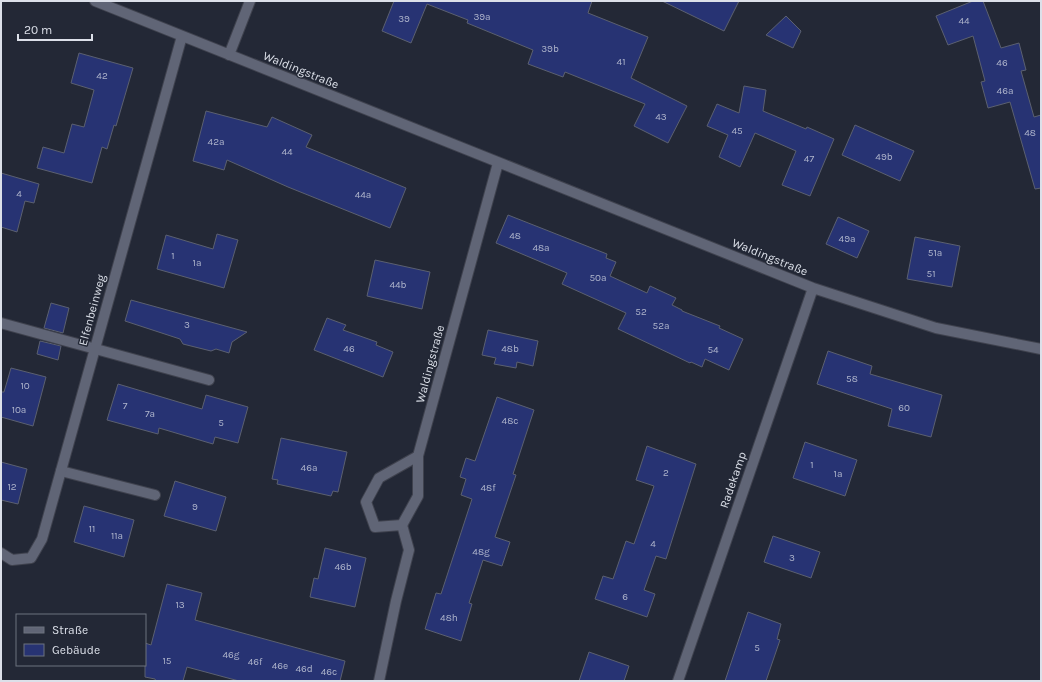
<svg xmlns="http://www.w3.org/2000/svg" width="1042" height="682" viewBox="0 0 1042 682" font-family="Karla,sans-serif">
<rect width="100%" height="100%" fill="#232836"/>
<!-- building -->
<path fill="#273373" stroke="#5b6070" d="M394 1H592L588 13 648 37 631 78 687 106 668 143 634 126 645 104 565 72 563 77 528 64 533 50 467 23 468 20 427 4 411 43 382 31Z
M662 1H739L724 31Z
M973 1H983L1001 48 1019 43 1026 70 1021 71 1034 117 1041 115V188L1035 189 1010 102 988 108 981 82 985 81 973 36 948 45 936 16Z
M786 16 801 31 793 48 766 35Z
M79 53 133 68 116 126 114 125 107 149 102 147 92 183 37 168 43 147 64 153 72 124 84 127 94 90 71 83Z
M744 86 766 90 763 111 806 129 807 127 834 139 810 196 782 185 796 151 755 133 740 167 719 157 728 135 707 126 717 104 739 113Z
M206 111 267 127 272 117 312 135 306 147 406 188 390 228 288 187 227 160 224 170 193 161Z
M855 125 914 151 900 181 842 155Z
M1 173 39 184 34 203 25 201 17 232 1 227Z
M508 215 607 254 606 258 616 262 610 276 647 293 650 286 676 298 672 305 682 310V311L720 326 719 328 743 339 729 370 705 359 702 367 691 362 690 363 618 329 626 313 562 284 567 273 496 243Z
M838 217 869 231 857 258 826 244Z
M217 234 238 240 224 288 157 269 166 235 213 249Z
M915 237 960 246 952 287 907 279Z
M375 260 430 272 422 309 367 296Z
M131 300 247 332 232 342 229 353 216 349 211 351 183 344 180 339 125 321Z
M51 303 69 308 63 333 44 328Z
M327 318 346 325 343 330 377 342 376 345 393 352 383 377 314 350Z
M488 330 538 341 533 366 517 362 516 368 494 364 496 358 482 355Z
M40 341 61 346 58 360 37 354Z
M828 351 872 366 870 374 942 395 931 437 888 426 892 409 817 384Z
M11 368 46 377 33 426 1 417V392H4Z
M118 384 202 409 206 395 248 407 238 443 215 437 213 444 159 428 158 434 107 420Z
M497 397 534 410 513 474 516 475 495 537 510 542 502 566 483 560 469 603 472 604 461 641 425 629 436 593 441 594 472 499 461 495 466 479 460 477 466 458 475 461Z
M281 438 347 452 338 492 333 491 331 496 277 484 278 480 272 479Z
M805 442 857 460 845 496 793 478Z
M647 446 696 464 666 559 656 556 644 590 655 594 647 617 595 599 603 576 613 579 626 541 634 544 654 486 636 480Z
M1 462 27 469 18 504 1 500Z
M175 481 226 497 216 531 164 516Z
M84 506 134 520 124 557 74 542Z
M773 536 820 552 811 578 764 562Z
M325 548 366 558 355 607 310 597 314 578 318 579Z
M167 584 202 593 195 620 345 661 340 681H239L187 667 183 681H156L155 679 145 677V643L151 645Z
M748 612 781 624 777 639 780 640 766 681H725Z
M589 652 629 666 624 681H579Z"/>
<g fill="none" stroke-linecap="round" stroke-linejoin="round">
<!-- lane casing -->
<g stroke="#3f424e" stroke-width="12">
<path id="lane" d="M1 323 209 380
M61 471 155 495
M379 681 396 601 409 550 402 525"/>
</g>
<!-- street casing -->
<g stroke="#3f424e" stroke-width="12">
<path id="street" d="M95 1 813 288 936 328 1041 349
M229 55 250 1
M418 456 379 478 366 502 375 527 402 525 418 496V456L498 163
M1 553 12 560 31 558 42 539 182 36
M678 681 813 288"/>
</g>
<!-- lane -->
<use href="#lane" stroke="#606576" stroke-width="10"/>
<!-- street -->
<use href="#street" stroke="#606576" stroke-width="10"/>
</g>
<g text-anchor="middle" stroke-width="3" stroke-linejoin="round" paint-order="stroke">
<!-- number labels -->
<g font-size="10" fill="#afb5cc">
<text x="482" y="20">39a</text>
<text x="404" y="22">39</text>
<text x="964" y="24">44</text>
<text x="550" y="52">39b</text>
<text x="621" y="65">41</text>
<text x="1002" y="66">46</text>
<text x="102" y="79">42</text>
<text x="1005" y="94">46a</text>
<text x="661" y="120">43</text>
<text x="737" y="134">45</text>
<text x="1030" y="136">48</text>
<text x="216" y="145">42a</text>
<text x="287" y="155">44</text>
<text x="884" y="160">49b</text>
<text x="809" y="162">47</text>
<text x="19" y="197">4</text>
<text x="363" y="198">44a</text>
<text x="515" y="239">48</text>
<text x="847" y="242">49a</text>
<text x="541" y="251">48a</text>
<text x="935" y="256">51a</text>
<text x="173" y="259">1</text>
<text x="197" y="266">1a</text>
<text x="931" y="277">51</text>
<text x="598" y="281">50a</text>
<text x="398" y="288">44b</text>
<text x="641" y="315">52</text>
<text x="187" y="328">3</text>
<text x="661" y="329">52a</text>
<text x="349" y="352">46</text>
<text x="510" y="352">48b</text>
<text x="713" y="353">54</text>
<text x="852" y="382">58</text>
<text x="25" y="389">10</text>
<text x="125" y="409">7</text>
<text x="904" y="411">60</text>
<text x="19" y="413">10a</text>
<text x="150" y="417">7a</text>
<text x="510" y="424">48c</text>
<text x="221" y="426">5</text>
<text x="812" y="468">1</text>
<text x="309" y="471">46a</text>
<text x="666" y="476">2</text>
<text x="838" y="477">1a</text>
<text x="12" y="490">12</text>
<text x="488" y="491">48f</text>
<text x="195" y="510">9</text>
<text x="92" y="532">11</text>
<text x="117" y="539">11a</text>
<text x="653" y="547">4</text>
<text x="481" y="555">48g</text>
<text x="792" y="561">3</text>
<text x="343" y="570">46b</text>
<text x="625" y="600">6</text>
<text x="180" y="608">13</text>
<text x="449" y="621">48h</text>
<text x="757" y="651">5</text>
<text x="231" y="658">46g</text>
<text x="167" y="664">15</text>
<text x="255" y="665">46f</text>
<text x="280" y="669">46e</text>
<text x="304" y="672">46d</text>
<text x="329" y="675">46c</text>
</g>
<!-- street labels -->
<g font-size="12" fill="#dce0e9" stroke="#232836">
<text transform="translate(301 70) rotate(22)" y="4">Waldingstraße</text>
<text transform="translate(770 257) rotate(22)" y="4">Waldingstraße</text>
<text transform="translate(92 310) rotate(-75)" y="4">Elfenbeinweg</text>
<text transform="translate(430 364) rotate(-75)" y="4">Waldingstraße</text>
<text transform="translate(733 480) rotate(-71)" y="4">Radekamp</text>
</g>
</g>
<!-- border -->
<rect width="1042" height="682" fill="none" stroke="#dce0e9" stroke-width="4"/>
<!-- legend -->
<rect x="16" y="614" width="130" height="52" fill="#232836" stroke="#6d727e"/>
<rect x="24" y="627" width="20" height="6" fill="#606576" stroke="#6d727e"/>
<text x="52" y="634" font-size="12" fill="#dce0e9">Straße</text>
<rect x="24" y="644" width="20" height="12" fill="#273373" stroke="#6d727e"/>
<text x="52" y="654" font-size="12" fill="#dce0e9">Gebäude</text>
<!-- scale -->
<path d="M18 34v6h74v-6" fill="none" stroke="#dce0e9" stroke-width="2"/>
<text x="24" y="34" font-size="12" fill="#dce0e9" stroke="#232836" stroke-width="3" paint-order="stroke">20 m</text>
</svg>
